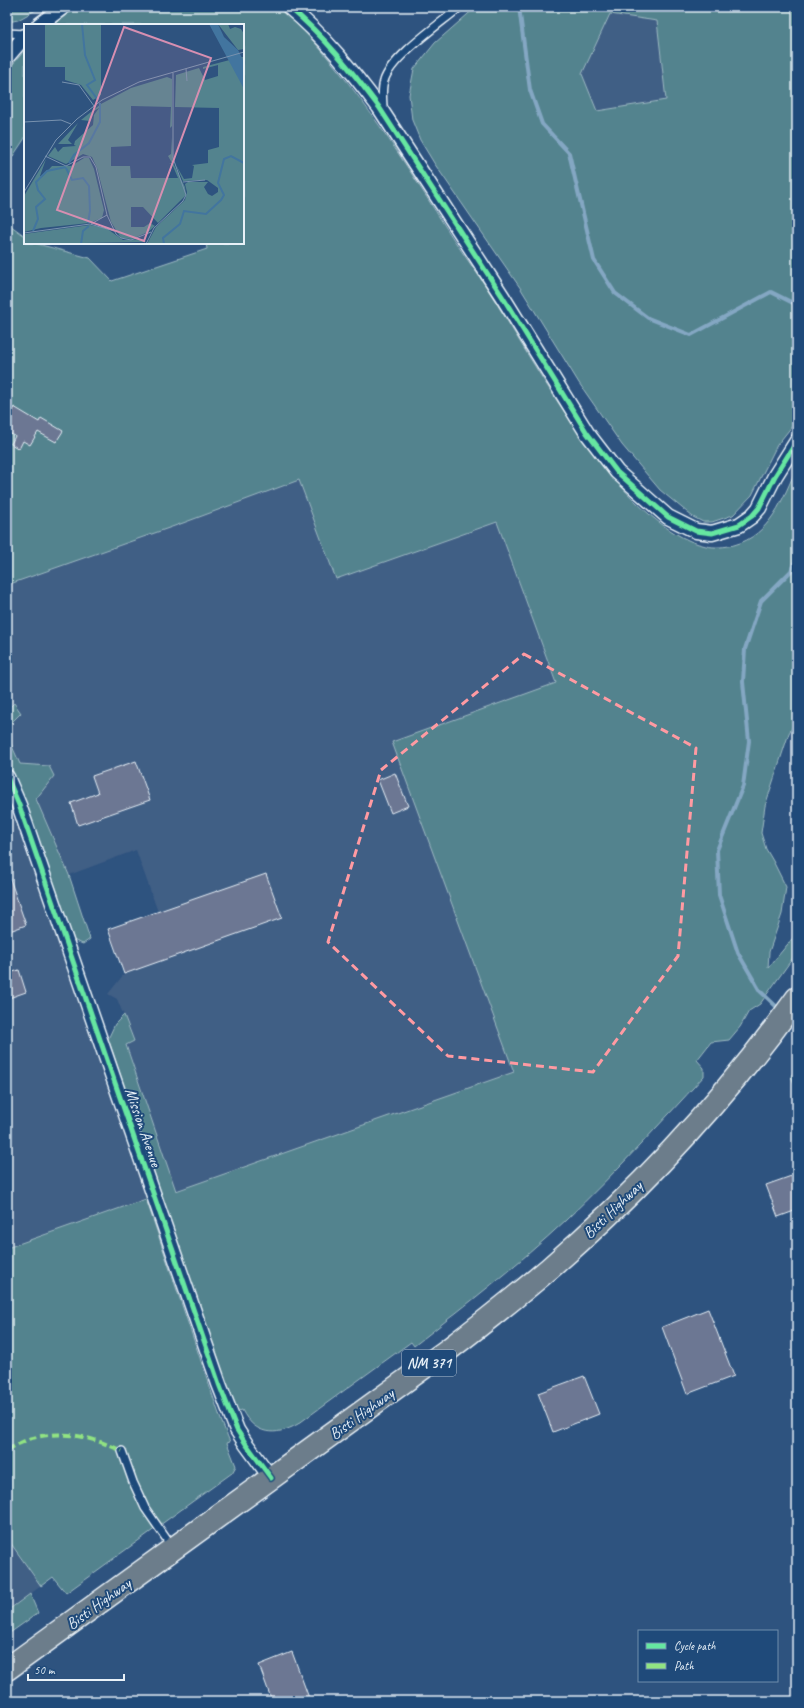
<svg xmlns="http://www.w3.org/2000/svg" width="804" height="1708" viewBox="0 0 804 1708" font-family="Caveat,sans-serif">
<rect width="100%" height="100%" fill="#2e537f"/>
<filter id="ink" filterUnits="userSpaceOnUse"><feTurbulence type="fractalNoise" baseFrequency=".025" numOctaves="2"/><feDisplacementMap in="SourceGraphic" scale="8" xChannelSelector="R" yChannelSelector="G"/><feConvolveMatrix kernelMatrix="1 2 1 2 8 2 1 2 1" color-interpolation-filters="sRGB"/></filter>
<g filter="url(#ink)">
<!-- built -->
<path fill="#415e85" d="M610 14 657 21 666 100 597 112 582 74Z
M299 480 336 578 497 522 556 684 393 742 515 1072 176 1191 126 1044 134 1041 117 999 108 994 124 974 158 912 136 850 69 875 36 799 49 766 20 764 7 735V727L21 713 14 703 7 710V585L183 523Z
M7 796 146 1199 7 1248Z
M7 1538 41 1586 7 1611Z"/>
<!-- green -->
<path fill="#53838e" stroke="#9ebac3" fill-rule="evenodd" d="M7 7H41L18 20 8 22Z
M77 7H280C347 70 396 149 445 226 458 247 473 267 487 288 532 358 621 528 706 546 715 548 725 547 734 545 771 535 783 498 797 467V719L789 733 765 806 761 833 766 849 773 861 786 887 782 914 769 952 768 968 797 933V952L760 1004 749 1011 740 1027 729 1040 711 1042 697 1060 704 1068V1076C659 1125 614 1174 566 1220 518 1265 466 1305 414 1346L411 1342 298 1424C275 1437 255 1435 242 1410L239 1411 233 1403 108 1039 115 1024 124 1015 134 1041 126 1045 176 1191 514 1072 392 742 556 683 497 522 336 579 299 480 183 523 7 585V223L25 236V243H34L90 258 112 281 207 249 206 243H243V25H53Z
M476 7H797V420L777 445 752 495 733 515 712 522H703L693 517 660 490 622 445 579 383 521 289 434 163 420 140 412 120 409 95 414 69 435 43ZM610 14 657 21 666 100 597 111 582 74Z
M25 50V138L7 165V71Z
M14 703 21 713 7 727V710Z
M7 735 20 764 49 766 54 776 36 799 69 875 90 939 83 944 73 940 30 815 7 760Z
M797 1067V1091L791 1076Z
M146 1199 221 1420 230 1442 227 1443 236 1466 232 1473 66 1593 53 1577 41 1586 7 1538V1248Z
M30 1594 38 1613 7 1635V1611Z"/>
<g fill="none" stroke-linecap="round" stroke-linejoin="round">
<!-- stream -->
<path stroke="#84a7c3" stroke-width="4" d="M519 7 530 90 542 124 569 153 594 260 615 293 648 318 691 335 771 292 797 305
M780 1010 760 991 738 953 719 895 717 850 743 786 749 741 743 682 745 649 761 601 791 571 797 555"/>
</g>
<!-- building -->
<path fill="#6c7793" stroke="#e8f1f8" d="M14 407 39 422 41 418 63 431 56 442 38 432 30 445 23 441 19 449 11 444 15 436 7 432V420Z
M136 761 150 800 78 825 71 803 98 793 92 776Z
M395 773 408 806 391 813 378 780Z
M266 874 282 918 124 974 108 929Z
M9 876 26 925 7 932V877Z
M19 970 26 992 9 998 7 991V974Z
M797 1174V1210L778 1217 766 1185Z
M708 1309 734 1376 687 1394 662 1327Z
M584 1376 599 1414 553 1432 538 1393Z
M292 1652 309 1698 302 1701H272L259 1665Z"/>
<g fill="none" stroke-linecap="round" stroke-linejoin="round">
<!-- lane casing -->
<g stroke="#e8f1f8" stroke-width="10">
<path id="lane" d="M7 33 25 34
M383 109C383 100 381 90 384 81 391 57 440 24 460 7
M122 1451 133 1482 145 1508 172 1547"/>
</g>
<!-- street casing -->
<g stroke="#e8f1f8" stroke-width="17">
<path id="street" d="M289 7C324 36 352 71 379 107L502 296 587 433 617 472 668 517 696 531 712 533 739 525 752 516 759 508 775 476 797 441
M39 25 63 7
M7 57 25 36
M7 777 19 805 219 1384 237 1430 246 1444 271 1478"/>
</g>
<!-- primary casing -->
<g stroke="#e8f1f8" stroke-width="25">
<path id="primary" d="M7 1669 449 1349C483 1323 517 1296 550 1268 642 1188 726 1097 797 998"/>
</g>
<!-- lane -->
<use href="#lane" stroke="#1f4a7a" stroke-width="7"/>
<!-- street -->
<use href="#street" stroke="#1f4a7a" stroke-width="14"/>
<!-- primary -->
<use href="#primary" stroke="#6c7d8b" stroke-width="22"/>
<!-- quiet -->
<path stroke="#91e382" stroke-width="4" stroke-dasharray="8 4" stroke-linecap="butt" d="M7 1450C14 1446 22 1442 29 1439 62 1429 93 1437 122 1451"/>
<!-- cycleway casing -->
<g stroke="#1f4a7a" stroke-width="8">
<path id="cycleway" d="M289 7C324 36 352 71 379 107L502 296 587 433 617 472 668 517 696 531 712 533 739 525 752 516 759 508 775 476 797 441
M7 777 19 805 219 1384 237 1430 246 1444 271 1478"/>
</g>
<!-- cycleway -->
<use href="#cycleway" stroke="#66e7a1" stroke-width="5"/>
</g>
</g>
<!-- marked area -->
<path fill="none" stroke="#ff9aa2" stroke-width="3" stroke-dasharray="8 5" stroke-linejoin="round" d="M524 654 696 748 678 956 593 1072 448 1056 328 942 381 770Z"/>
<g text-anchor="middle" stroke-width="4" stroke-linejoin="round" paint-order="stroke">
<!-- shield labels -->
<rect fill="#1f4a7a" stroke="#acbfd2" stroke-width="1" x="402" y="1350" width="54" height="26" rx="3"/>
<g font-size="15" font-weight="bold" fill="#e8f1f8">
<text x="429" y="1368">NM 371</text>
</g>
<!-- street labels -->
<g font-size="16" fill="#e8f1f8" stroke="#1f4a7a">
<text transform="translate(144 1127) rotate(71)" y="6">Mission Avenue</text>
<text transform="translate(612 1209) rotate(-44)" y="6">Bisti Highway</text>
<text transform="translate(361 1413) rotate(-36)" y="6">Bisti Highway</text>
<text transform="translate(98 1603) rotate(-36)" y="6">Bisti Highway</text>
</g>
</g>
<!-- overview -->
<g transform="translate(24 24)">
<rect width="220" height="220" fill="#2e537f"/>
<path d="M21 0H77V71L69 76 57 61 41 56V43H21ZM194 0H204L206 5 211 3 217 5 220 10V25L214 26ZM217 33H220V220H123L132 203 161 176 163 168 161 160 164 158H184L180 163 184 170 188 172 194 168V164L183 156 159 157 152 141 160 155 168 154 170 142 168 141 184 139V126L195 123V84L151 83 152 51 175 44 181 56 194 52V41L179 45V43ZM143 53 148 55V102L146 104 147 83 107 82V122L87 123V142H106L107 154H154L148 140H145L148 139 144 132 147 130 148 113 149 139 161 163 162 171 134 199 119 183H107V203H120L126 199 131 202 124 208 108 215 97 214 87 198 73 144 68 133 59 130 42 140 24 132 31 123 34 128 39 123 52 122 50 121 51 117 69 101 70 91 75 84 68 88 66 97 57 96 77 80 107 64ZM54 99 44 116 48 120H34ZM60 134H65L70 145 80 186 78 194 65 199 17 204 0 208V172L22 135 16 152 18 153 28 142H47ZM66 201 82 204 99 216 119 215 122 218 0 220V210Z" fill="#53838e"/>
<path d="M185 0H194L200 13 214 26 220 38V65Z" fill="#42759f"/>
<path fill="none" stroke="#42759f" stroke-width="2" d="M58 0 61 31 71 56 63 61 74 76M45 139 50 131 65 119 76 98V79M42 144 48 156 59 154 65 162 66 187 64 199M9 207 14 195 12 183 21 175 14 166 12 158 23 147 42 143M57 220 59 207 65 202M140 220 139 214 156 200 160 187 182 190 197 176 200 171 194 159 200 135 207 132 220 139"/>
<path fill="none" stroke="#7892af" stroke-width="1" d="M162 45 163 57M38 58 55 61 70 82M0 98 37 96 47 100M21 132 42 142 59 133H66L72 143 83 191 92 210 97 214 107 216 127 208M159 158 181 156M0 168 32 116 53 95 78 76 115 58 220 28M67 200 83 191M0 209 66 200 90 207M122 220 130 204 159 177 162 171 149 134V49"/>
<path fill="#d78fb1" fill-opacity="0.15" stroke="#d78fb1" stroke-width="2" d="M100 3 187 34 120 217 33 186Z"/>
<rect width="220" height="220" fill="none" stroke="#e8f1f8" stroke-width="2"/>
</g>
<!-- margin -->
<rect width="804" height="1708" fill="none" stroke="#1f4a7a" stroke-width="24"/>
<rect x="12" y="12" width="780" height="1684" fill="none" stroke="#e8f1f8" stroke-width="1.5" filter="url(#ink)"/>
<!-- legend -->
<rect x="638" y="1630" width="140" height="52" fill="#1f4a7a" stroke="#6f8dac"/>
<rect x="646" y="1643" width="20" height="6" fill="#66e7a1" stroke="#6f8dac"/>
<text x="674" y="1650" font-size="12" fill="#e8f1f8">Cycle path</text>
<rect x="646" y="1663" width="20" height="6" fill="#91e382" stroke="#6f8dac"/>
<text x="674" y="1670" font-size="12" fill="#e8f1f8">Path</text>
<!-- scale -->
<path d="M28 1674v6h96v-6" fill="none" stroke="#e8f1f8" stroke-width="2"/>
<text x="34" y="1674" font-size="12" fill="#e8f1f8" stroke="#1f4a7a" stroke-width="3" paint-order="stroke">50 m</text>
</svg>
